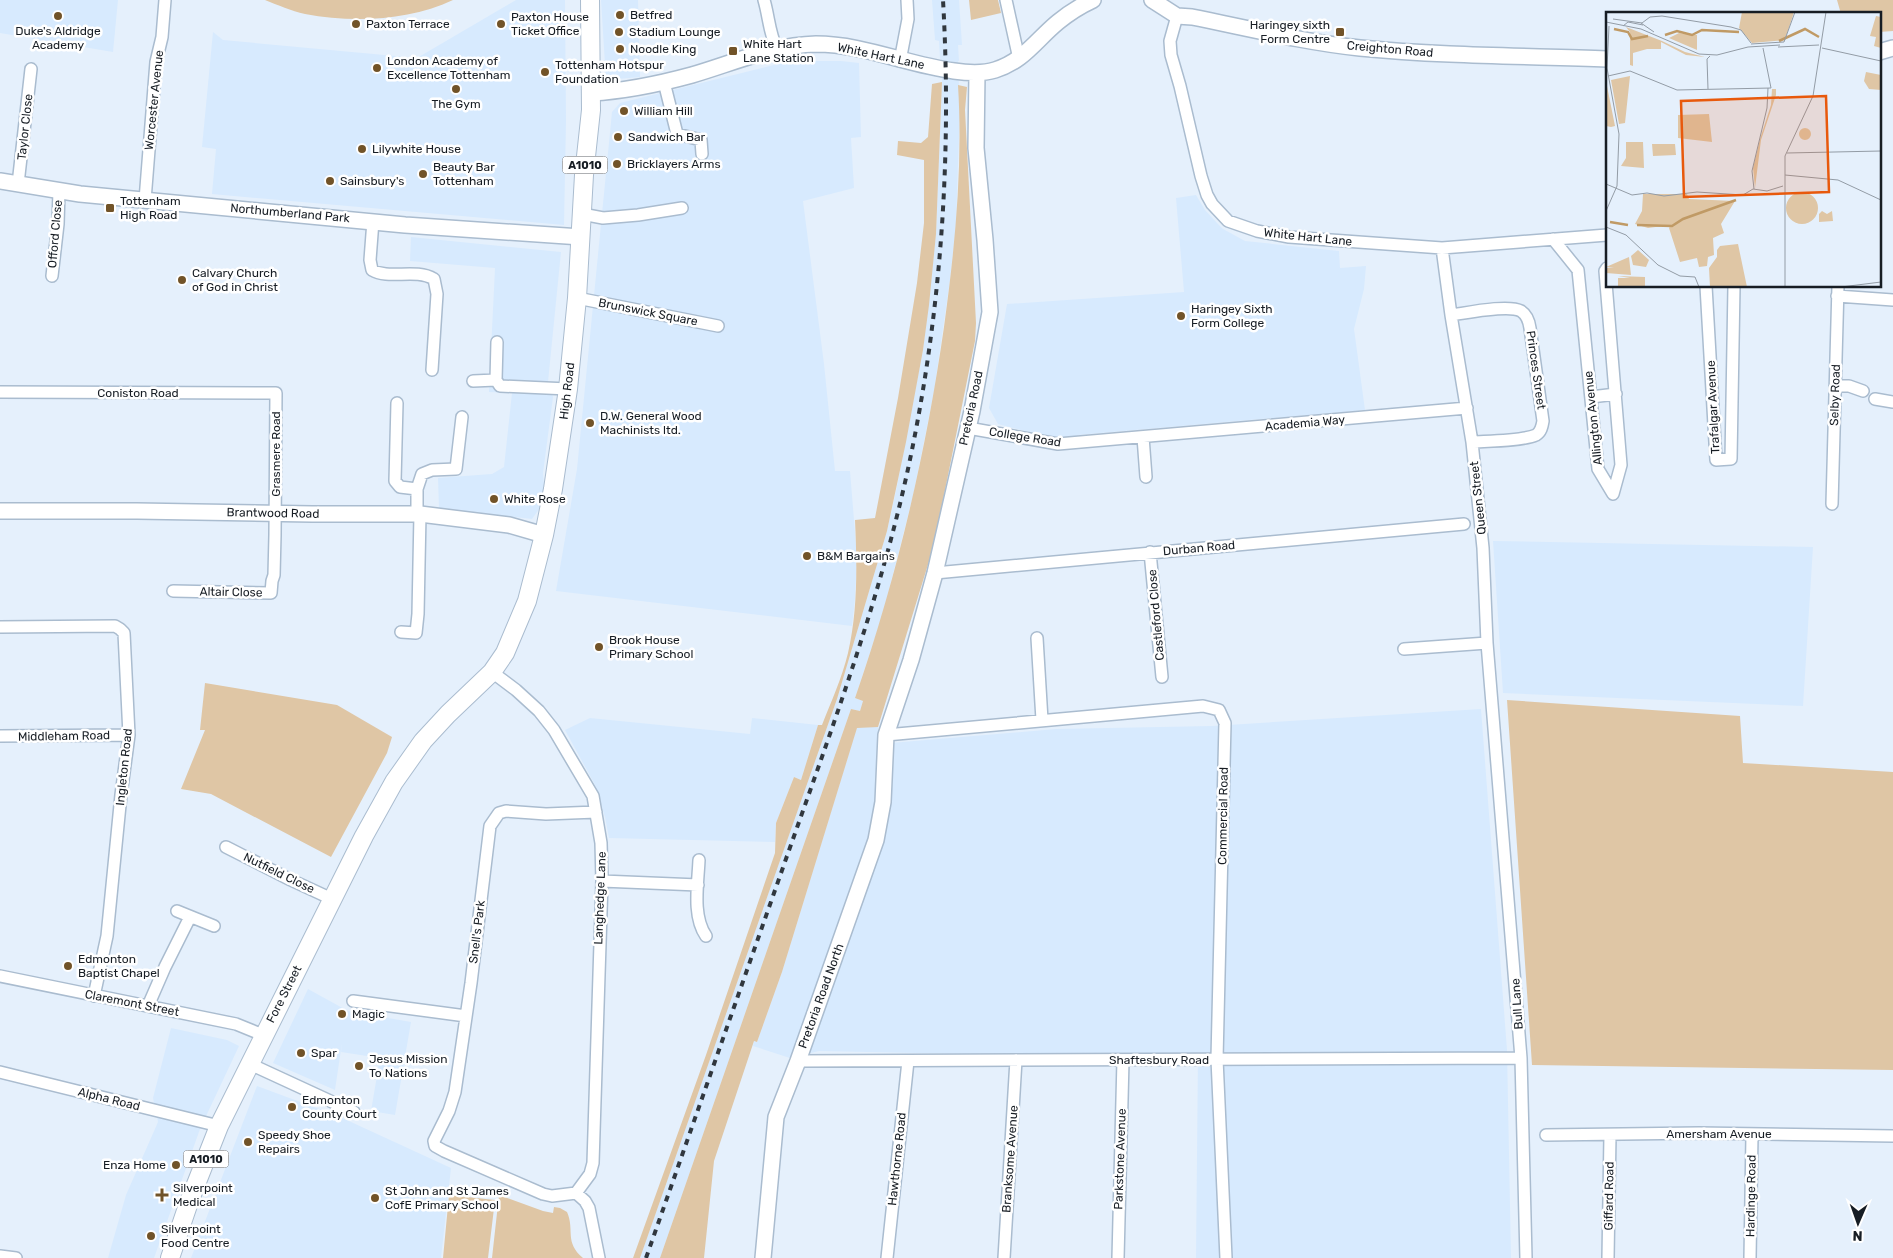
<svg xmlns="http://www.w3.org/2000/svg" width="1893" height="1258" viewBox="0 0 1893 1258" font-family="Rubik,sans-serif">
<rect width="100%" height="100%" fill="#e5f0fc"/>
<!-- built -->
<path fill="#d7eafe" d="M0 0H118L113 52 0 33Z
M516 0H565L566 121 564 225 212 194 216 149 202 147 213 32 223 40 417 58Z
M601 0H638L640 77 606 80Z
M932 0H959L962 45H958L959 61H958L960 113 958 163 956 226 950 280 934 392 913 496 883 613 855 698 863 701 860 711 851 709 660 1258H640L837 699 887 531 896 491 923 350 936 234 942 82 941 59H940L939 41 935 40Z
M790 61H841L859 63 861 137 851 138 854 188 803 201 824 364 835 471H850L857 557 855 599 852 626 556 591 577 469 612 112 620 103Z
M1196 195 1205 210 1217 223 1223 229 1245 241 1339 251 1340 268 1366 266 1364 289 1354 329 1365 410 1078 435V438L1059 440 998 424 989 408 1007 304 1184 292 1176 198Z
M411 237 561 252 548 382 553 397 543 473 544 486 542 505 532 519 439 508 438 478 492 474 504 467 512 393 489 392 495 268 410 261Z
M1493 541 1813 547 1803 706 1503 693Z
M1481 709 1507 1050 1511 1258H1196L1198 1053 968 1054 819 1051 790 1058 753 1046 754 1041 757 1042 782 972 857 727H878L879 744 1056 729 1212 726Z
M590 718 750 734 752 718 818 725 801 780 794 777 776 823 775 842 609 838 605 817 595 785 565 730Z
M308 989 348 1011 411 1022 395 1115 371 1111 380 1058 341 1052 342 1043 335 1090 273 1063Z
M171 1028 227 1040 239 1046 200 1129 154 1258H108L126 1195 158 1122 153 1098Z
M257 1086 338 1116 451 1168 441 1258H191Z"/>
<!-- green -->
<path fill="#dfc6a5" d="M265 0H453C408 21 353 23 305 14 291 11 278 5 265 0Z
M969 0H998L1001 13 971 20Z
M1837 0H1893V31L1879 32V14H1841Z
M942 82 936 234 929 305 923 350 906 442 887 531 837 699 640 1258H633L706 1055 775 853 776 823 794 777 801 780 818 725H822C831 702 842 678 848 653 858 610 857 564 855 520L875 518 898 398 917 283 924 223V160L897 155 898 141 921 143 928 137 932 84Z
M958 85 967 87 965 110 976 323 975 341 934 545 878 727 857 728 782 972 757 1042 754 1041 714 1161 704 1258H660L851 709 860 711 863 701 855 698C897 577 926 453 944 327 955 247 963 166 958 85Z
M205 683 337 705 392 737 387 753 331 857 211 794 181 789 205 730H200Z
M1507 700 1740 716 1743 763 1893 772V1070L1532 1065Z
M449 1195 495 1200 488 1258H443Z
M499 1195 543 1211 553 1213 554 1207 560 1208 567 1212C575 1230 564 1242 583 1258H492Z"/>
<g fill="none" stroke-linecap="round" stroke-linejoin="round">
<!-- street casing -->
<g stroke="#aabccf" stroke-width="14">
<path id="street" d="M764 0C769 17 769 33 777 49
M1006 0 1019 59
M1177 16 1170 41 1171 55 1180 86 1201 176 1207 195 1212 204 1228 221 1257 231 1289 237 1442 248 1607 235
M900 61 908 19 907 0
M664 82 677 134 701 140 702 154
M18 184 31 69
M145 200 156 62 162 37 165 0
M582 214 603 218 638 215 682 208
M373 221 370 260 372 270C389 280 415 268 434 279L437 294 432 370
M1553 239 1578 270 1598 469 1613 494 1621 465 1605 271 1607 268
M1442 248 1451 315 1472 442 1483 548 1487 643 1521 1058 1526 1258
M52 276 58 224 59 191
M1706 286 1716 460 1731 459 1734 286
M1837 296 1893 300
M577 298 718 326
M1451 315C1466 313 1508 304 1521 311 1527 315 1529 321 1530 328L1543 421C1542 427 1541 432 1536 435 1523 441 1487 441 1472 442
M497 342 496 380 500 386 568 389
M473 381 496 380
M1835 386H1849L1863 391
M0 392 276 393 275 535 274 575 272 581 271 593 173 591
M1591 397 1616 394
M1875 399 1893 402
M397 403 395 481 400 487 417 489
M968 428 1058 444 1467 408
M1143 437 1146 477
M1832 504 1838 286
M417 514V489L422 474 432 470 456 469 462 417
M1150 552 1162 677
M935 573 1464 524
M0 627 115 626 120 629 124 633 129 735 121 795 107 936 94 996
M401 632 416 633 418 614 420 514
M1037 638 1042 720
M1404 649 1487 643
M492 672 516 690 539 711 554 730 593 796 601 843 602 881 593 1163 590 1174 576 1193 552 1196 543 1194 444 1151 435 1146 434 1141 449 1111 455 1092 471 983 490 826 499 813 506 811 546 814 596 812
M886 735 1203 706 1219 710 1225 723 1217 1059 1226 1258
M0 736 129 735
M226 847 291 880 332 899
M699 860C698 884 692 916 706 936
M602 881 698 885
M177 911 214 926
M0 976 236 1024 263 1035
M353 1001 466 1016
M148 1006 165 967 190 917
M798 1061 1521 1058
M250 1064 354 1112
M0 1072 219 1126
M1546 1135 1699 1133 1893 1136
M576 1193 585 1201 589 1208 599 1258
M0 1256 16 1258
M887 1258 908 1061
M1004 1258 1016 1060
M1118 1258 1123 1060
M1608 1258 1610 1135
M1750 1258 1752 1135"/>
</g>
<!-- secondary casing -->
<g stroke="#aabccf" stroke-width="18">
<path id="secondary" d="M1152 0 1177 16 1192 17C1247 28 1303 42 1360 48 1442 56 1525 56 1607 59
M1879 52 1893 48
M591 93C625 91 659 84 692 75 733 63 773 45 816 44 863 44 908 65 954 71 968 73 982 74 995 70 1024 61 1036 40 1058 22 1069 13 1080 6 1093 0
M0 181 80 194 405 225 581 237
M0 511H137L312 514H420L509 525 544 535
M763 1258 776 1117 798 1061 876 840 883 802 886 735 911 660 935 573 972 411 990 312 985 240 976 148 977 73"/>
</g>
<!-- primary casing -->
<g stroke="#aabccf" stroke-width="20">
<path id="primary" d="M170 1258 189 1202 219 1126 364 836 394 782 423 741 448 714 492 672 505 653 527 601 544 535 553 489 568 389 577 298 584 175 591 110 590 0"/>
</g>
<!-- street -->
<use href="#street" stroke="#fff" stroke-width="11"/>
<!-- secondary -->
<use href="#secondary" stroke="#fff" stroke-width="15"/>
<!-- primary -->
<use href="#primary" stroke="#fff" stroke-width="18"/>
<!-- rail -->
<path stroke="#30373e" stroke-width="4" stroke-dasharray="6 6" stroke-linecap="butt" d="M646 1258C693 1124 740 990 787 856 832 728 879 602 908 469 941 315 952 157 943 0"/>
</g>
<!-- markers -->
<g fill="#715328" stroke="#fff" stroke-width="2">
<circle cx="620" cy="15" r="5"/>
<circle cx="58" cy="16" r="5"/>
<circle cx="356" cy="24" r="5"/>
<circle cx="501" cy="24" r="5"/>
<circle cx="619" cy="32" r="5"/>
<rect x="1335" y="27" width="10" height="10" rx="2.5"/>
<circle cx="620" cy="49" r="5"/>
<rect x="728" y="46" width="10" height="10" rx="2.5"/>
<circle cx="377" cy="68" r="5"/>
<circle cx="545" cy="72" r="5"/>
<circle cx="456" cy="89" r="5"/>
<circle cx="624" cy="111" r="5"/>
<circle cx="618" cy="137" r="5"/>
<circle cx="362" cy="149" r="5"/>
<circle cx="617" cy="164" r="5"/>
<circle cx="423" cy="174" r="5"/>
<circle cx="330" cy="181" r="5"/>
<rect x="105" y="203" width="10" height="10" rx="2.5"/>
<circle cx="182" cy="280" r="5"/>
<circle cx="1181" cy="316" r="5"/>
<circle cx="590" cy="423" r="5"/>
<circle cx="494" cy="499" r="5"/>
<circle cx="807" cy="556" r="5"/>
<circle cx="599" cy="647" r="5"/>
<circle cx="68" cy="966" r="5"/>
<circle cx="342" cy="1014" r="5"/>
<circle cx="301" cy="1053" r="5"/>
<circle cx="359" cy="1066" r="5"/>
<circle cx="292" cy="1107" r="5"/>
<circle cx="248" cy="1142" r="5"/>
<circle cx="176" cy="1165" r="5"/>
<path d="M159.5 1187.5h5v5h5v5h-5v5h-5v-5h-5v-5h5z"/>
<circle cx="375" cy="1198" r="5"/>
<circle cx="151" cy="1236" r="5"/>
</g>
<g text-anchor="middle" stroke-width="5" stroke-linejoin="round" paint-order="stroke">
<!-- shield labels -->
<g fill="#fff" stroke="#5d6166" stroke-width="1">
<rect x="562.5" y="156.5" width="45" height="17" rx="4"/>
<rect x="183.5" y="1150.5" width="45" height="17" rx="4"/>
</g>
<g font-size="11" font-weight="bold" fill="#171d24">
<text x="585" y="169">A1010</text>
<text x="206" y="1163">A1010</text>
</g>
<!-- poi labels -->
<g font-size="12" fill="#171d24" stroke="#fff" text-anchor="start">
<text x="630" y="19">Betfred</text>
<text x="511" y="21">Paxton House<tspan x="511" dy="14">Ticket Office</tspan></text>
<text x="366" y="28">Paxton Terrace</text>
<text x="1330" y="29" text-anchor="end">Haringey sixth<tspan x="1330" dy="14">Form Centre</tspan></text>
<text x="58" y="35" text-anchor="middle">Duke's Aldridge<tspan x="58" dy="14">Academy</tspan></text>
<text x="629" y="36">Stadium Lounge</text>
<text x="743" y="48">White Hart<tspan x="743" dy="14">Lane Station</tspan></text>
<text x="630" y="53">Noodle King</text>
<text x="387" y="65">London Academy of<tspan x="387" dy="14">Excellence Tottenham</tspan></text>
<text x="555" y="69">Tottenham Hotspur<tspan x="555" dy="14">Foundation</tspan></text>
<text x="456" y="108" text-anchor="middle">The Gym</text>
<text x="634" y="115">William Hill</text>
<text x="628" y="141">Sandwich Bar</text>
<text x="372" y="153">Lilywhite House</text>
<text x="627" y="168">Bricklayers Arms</text>
<text x="433" y="171">Beauty Bar<tspan x="433" dy="14">Tottenham</tspan></text>
<text x="340" y="185">Sainsbury's</text>
<text x="120" y="205">Tottenham<tspan x="120" dy="14">High Road</tspan></text>
<text x="192" y="277">Calvary Church<tspan x="192" dy="14">of God in Christ</tspan></text>
<text x="1191" y="313">Haringey Sixth<tspan x="1191" dy="14">Form College</tspan></text>
<text x="600" y="420">D.W. General Wood<tspan x="600" dy="14">Machinists ltd.</tspan></text>
<text x="504" y="503">White Rose</text>
<text x="817" y="560">B&amp;M Bargains</text>
<text x="609" y="644">Brook House<tspan x="609" dy="14">Primary School</tspan></text>
<text x="78" y="963">Edmonton<tspan x="78" dy="14">Baptist Chapel</tspan></text>
<text x="352" y="1018">Magic</text>
<text x="311" y="1057">Spar</text>
<text x="369" y="1063">Jesus Mission<tspan x="369" dy="14">To Nations</tspan></text>
<text x="302" y="1104">Edmonton<tspan x="302" dy="14">County Court</tspan></text>
<text x="258" y="1139">Speedy Shoe<tspan x="258" dy="14">Repairs</tspan></text>
<text x="166" y="1169" text-anchor="end">Enza Home</text>
<text x="173" y="1192">Silverpoint<tspan x="173" dy="14">Medical</tspan></text>
<text x="385" y="1195">St John and St James<tspan x="385" dy="14">CofE Primary School</tspan></text>
<text x="161" y="1233">Silverpoint<tspan x="161" dy="14">Food Centre</tspan></text>
</g>
<!-- street labels -->
<g font-size="12" fill="#171d24" stroke="#fff">
<text transform="translate(1390 49) rotate(5)" y="4">Creighton Road</text>
<text transform="translate(881 56) rotate(12)" y="4">White Hart Lane</text>
<text transform="translate(154 100) rotate(-84)" y="4">Worcester Avenue</text>
<text transform="translate(25 127) rotate(-84)" y="4">Taylor Close</text>
<text transform="translate(290 213) rotate(5)" y="4">Northumberland Park</text>
<text transform="translate(55 234) rotate(-85)" y="4">Offord Close</text>
<text transform="translate(1308 237) rotate(6)" y="4">White Hart Lane</text>
<text transform="translate(648 312) rotate(11)" y="4">Brunswick Square</text>
<text transform="translate(1536 370) rotate(82)" y="4">Princes Street</text>
<text transform="translate(567 391) rotate(-83)" y="4">High Road</text>
<text x="138" y="397">Coniston Road</text>
<text transform="translate(1835 395) rotate(-88)" y="4">Selby Road</text>
<text transform="translate(1713 407) rotate(-93)" y="4">Trafalgar Avenue</text>
<text transform="translate(971 408) rotate(-78)" y="4">Pretoria Road</text>
<text transform="translate(1593 418) rotate(-96)" y="4">Allington Avenue</text>
<text transform="translate(1305 423) rotate(-5)" y="4">Academia Way</text>
<text transform="translate(1025 437) rotate(9)" y="4">College Road</text>
<text transform="translate(276 454) rotate(-90)" y="4">Grasmere Road</text>
<text transform="translate(1478 498) rotate(-96)" y="4">Queen Street</text>
<text transform="translate(273 513) rotate(1)" y="4">Brantwood Road</text>
<text transform="translate(1199 548) rotate(-5)" y="4">Durban Road</text>
<text transform="translate(231 592) rotate(1)" y="4">Altair Close</text>
<text transform="translate(1156 615) rotate(-95)" y="4">Castleford Close</text>
<text transform="translate(64 736) rotate(-1)" y="4">Middleham Road</text>
<text transform="translate(124 767) rotate(-84)" y="4">Ingleton Road</text>
<text transform="translate(1223 816) rotate(-89)" y="4">Commercial Road</text>
<text transform="translate(279 873) rotate(26)" y="4">Nutfield Close</text>
<text transform="translate(600 898) rotate(-88)" y="4">Langhedge Lane</text>
<text transform="translate(477 932) rotate(-83)" y="4">Snell's Park</text>
<text transform="translate(284 994) rotate(-63)" y="4">Fore Street</text>
<text transform="translate(821 996) rotate(-70)" y="4">Pretoria Road North</text>
<text transform="translate(132 1003) rotate(11)" y="4">Claremont Street</text>
<text transform="translate(1517 1004) rotate(-94)" y="4">Bull Lane</text>
<text x="1159" y="1064">Shaftesbury Road</text>
<text transform="translate(109 1099) rotate(14)" y="4">Alpha Road</text>
<text x="1719" y="1138">Amersham Avenue</text>
<text transform="translate(897 1159) rotate(-84)" y="4">Hawthorne Road</text>
<text transform="translate(1010 1159) rotate(-86)" y="4">Branksome Avenue</text>
<text transform="translate(1120 1159) rotate(-88)" y="4">Parkstone Avenue</text>
<text transform="translate(1609 1196) rotate(-89)" y="4">Giffard Road</text>
<text transform="translate(1751 1196) rotate(-89)" y="4">Hardinge Road</text>
</g>
</g>
<!-- overview -->
<g transform="translate(1606 12)">
<rect width="275" height="275" fill="#e5f0fc"/>
<path d="M136 0H188L179 28 146 31 133 16ZM270 4 275 5V36L268 34 270 25 264 24ZM20 15 56 29 79 40 99 45 80 43 55 30V37H41L27 41V54L24 53V20ZM73 21 91 23V38L63 26ZM260 60 275 63V78L263 77 258 69ZM24 64 19 111 13 112 5 68ZM0 69 9 114 5 115 0 114ZM166 77H170V83L155 128 149 176 147 156 154 127 165 93ZM103 102 106 130 72 126V103ZM193 122a6 6 0 1 1 12 0a6 6 0 1 1-12 0ZM20 130H37L38 156 15 154 20 146ZM46 132H69L70 143 47 144ZM180 196a16 16 0 1 1 32 0a16 16 0 1 1-32 0ZM37 182H81L83 187 129 189 115 212 118 221 107 226 108 243 102 245 101 254 93 255 91 246 74 250 63 216 65 213 42 216 29 212 36 199ZM216 199 221 202 226 199 227 209 213 210V202ZM132 232 141 275H104L103 256 111 245V238L114 234ZM32 238 43 248 40 255 27 253 25 244ZM23 245 25 263 0 261V256L8 255H0ZM12 264 39 265V275H12V266H24Z" fill="#dfc6a5"/>
<path fill="none" stroke="#c09a65" stroke-width="2.5" d="M8 17 22 20 26 27 42 24M59 23 71 19 86 23 96 18 133 20M173 29 199 17 213 25M4 210 22 213M31 213 66 214 77 207 130 188"/>
<path fill="none" stroke="#939ca6" stroke-width="1" d="M7 7 36 11 44 5 56 4 125 15 135 18 145 31M0 10 35 17 93 42 111 43 142 35 174 33M35 11 48 20M17 14 22 10 37 13M178 30 189 0M145 32 178 30M172 35 213 33M216 36 275 49M2 64 24 59 71 78 165 76 157 36M102 77 101 47 104 44M181 141 275 139M179 163 232 168 275 188M0 172 26 183 41 181 58 184 91 180 137 183 147 177 161 179 177 174M148 177 146 159 161 96 162 76M0 199 11 174 13 122 1 56 3 14M0 215 20 223 52 253 74 264 89 265 93 275M179 275V144L207 84 220 0M235 275 275 270"/>
<path fill="#e8590c" fill-opacity="0.15" stroke="#e8590c" stroke-width="2.5" d="M220 84 223 180 78 185 75 89Z"/>
<rect width="275" height="275" fill="none" stroke="#171d24" stroke-width="2.5"/>
</g>
<!-- north arrow -->
<g transform="translate(1858 1223) rotate(182)" stroke="#ffffff" stroke-width="4" paint-order="stroke">
<path d="M0-4L9 19L0 12L-9 19Z" fill="#171d24"/>
<text y="-8" font-size="14" font-weight="bold" text-anchor="middle" fill="#171d24">N</text>
</g>
</svg>
